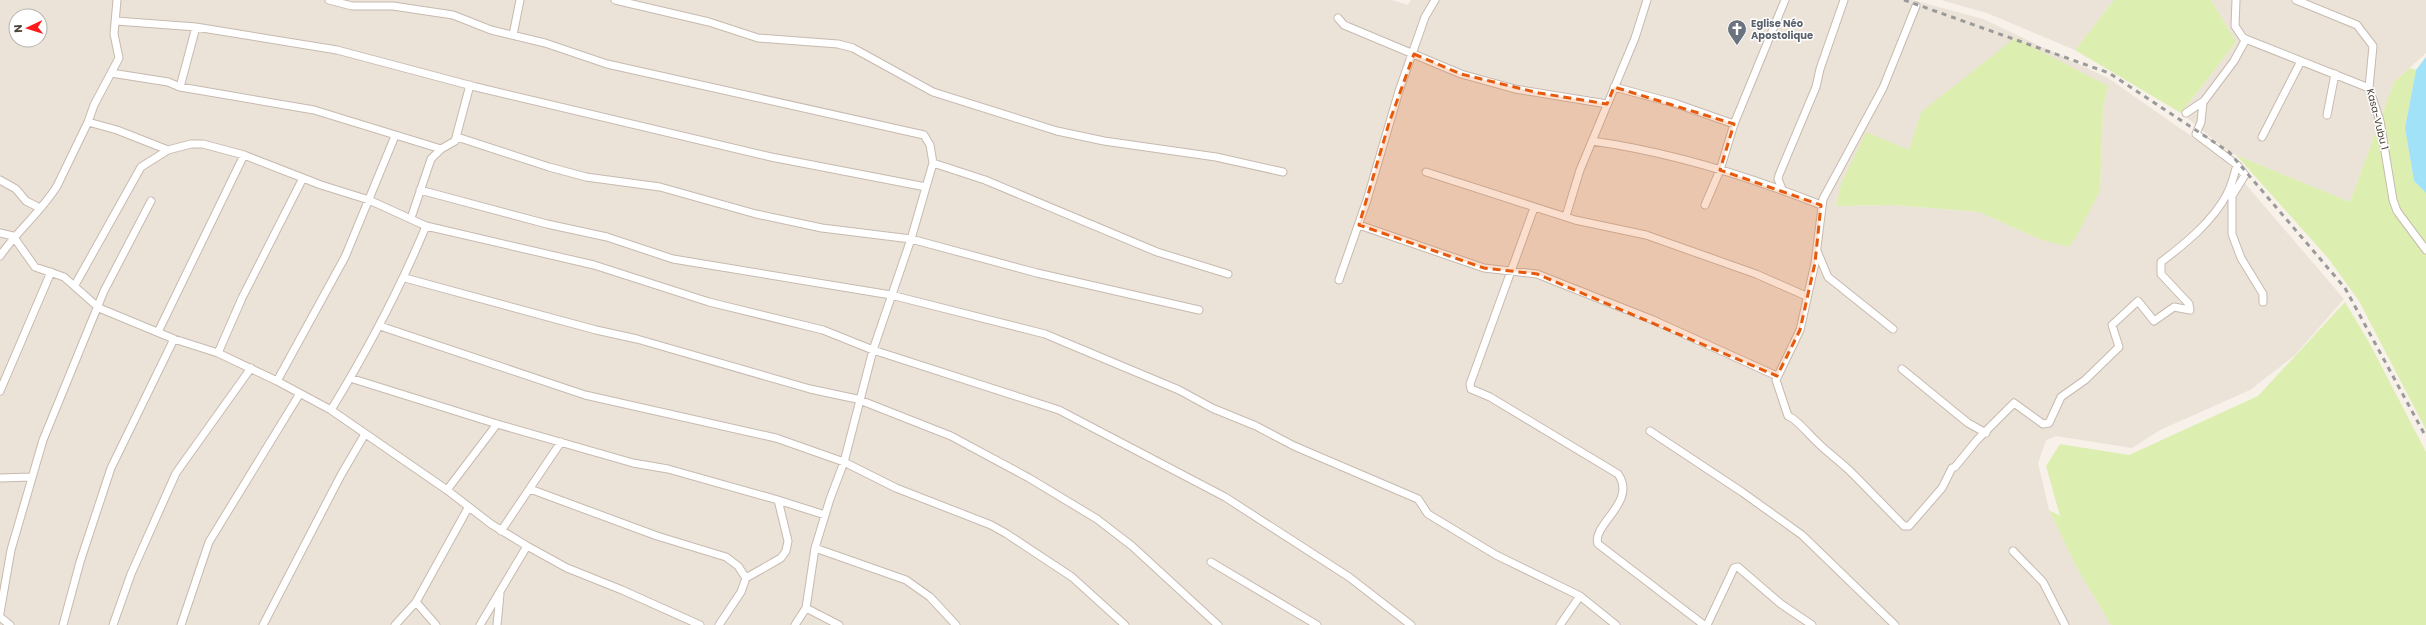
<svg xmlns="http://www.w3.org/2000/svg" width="2426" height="625" viewBox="0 0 2426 625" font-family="Poppins,sans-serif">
<rect width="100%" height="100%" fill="#f7f1ea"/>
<!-- residential -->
<path fill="#ebe2d8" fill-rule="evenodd" d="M0 0H1392L1408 5 1411 0H1913L1983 19 2108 78 2224 159 2344 299 2295 355 2250 390 2160 430 2132 448 2056 436 2046 440 2038 463 2049 510 2078 570 2111 625H0ZM16 16H40V40H16ZM2108 86 2103 109 2100 191 2039 239 1979 212 1894 205 1836 206 1841 184 1909 151 1921 112Z
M1941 0H2114L2075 50 1987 13Z
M2211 0H2426V53L2394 82 2350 202 2229 152 2181 113 2236 42Z"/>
<!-- green -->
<path fill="#dcefb0" d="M2114 0H2211L2236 42 2181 113 2075 50Z
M2015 38 2108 86 2103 109 2100 191 2075 239 2068 247 2039 239 1979 212 1894 205 1836 206 1841 184 1866 132 1909 150 1921 112Z
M2410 68 2416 70 2405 128 2414 181 2426 193V430L2359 301 2328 258 2236 155 2350 202 2394 82Z
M2345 302 2369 342 2426 452V625H2111L2078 570 2049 510 2060 516 2046 466 2060 444 2129 455 2258 396Z"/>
<!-- water -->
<path fill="#a2e2f8" d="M2426 57V193L2414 181 2405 128 2416 70Z"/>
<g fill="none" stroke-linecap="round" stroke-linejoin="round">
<!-- street casing -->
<g stroke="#c7baaf" stroke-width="9">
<path id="street" d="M329 0 352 6H393L453 15 491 30 545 43 607 64 924 135 930 145 933 163 985 180 1157 252 1228 274
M615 0 709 22 758 38 838 44 853 48 933 92 1057 131 1104 141 1216 157 1283 172
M2236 0 2235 26 2243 38 2369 88
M2296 0 2357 25 2373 46 2369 88 2380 121 2393 200 2397 211 2426 250
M1916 6 1883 88 1823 199 1815 263 1800 330 1776 380 1788 416C1796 418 1810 436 1817 442 1828 453 1841 462 1852 473 1870 491 1887 509 1904 526H1909L1942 488 1952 468 1955 467 1977 440 2014 403 2043 424 2049 423 2061 397 2085 380 2119 347 2112 325 2138 301 2154 321 2174 307 2190 310 2189 304 2161 274V262C2185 244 2213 221 2227 194 2232 185 2234 175 2237 165
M1338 18 1344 25 1461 74 1515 89 1607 104
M116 21 196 27 337 50 476 87 771 157 926 187
M196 27 180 87 314 110 441 149
M513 35 520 0
M111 73 168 82 180 87
M1614 87 1674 103 1734 124
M2203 102 2201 122 2196 134 2237 165 2245 175 2232 196V234L2241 258 2263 294V302
M2186 113 2204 101 2234 61 2246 39
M2327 115 2335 74
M88 122 117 130 168 150
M457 137 549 167 586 177 660 187 756 214 822 228 911 239 1037 273 1199 310
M2262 137 2301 61
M1592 141C1670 152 1748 176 1821 205
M1426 172 1575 220 1646 235 1756 274 1806 296
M0 180 16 189 26 201 40 208
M1782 189 1778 179 1779 175 1816 87 1820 69 1844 0
M420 190 547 224 607 237 673 259 891 295 1045 334 1179 390 1212 408 1256 426 1294 446 1418 499 1428 514 1496 555 1580 596 1616 625
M1705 205 1720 170 1734 124 1785 0
M1534 208 1470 384 1471 389 1490 397 1618 474C1638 502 1591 525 1598 544L1704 625
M1566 216 1580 170 1635 38 1647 0
M411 218 431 159 441 149 455 141 470 85
M1359 225 1484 268 1537 274 1653 320 1777 376
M0 233 13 236 35 267 64 277 99 308 174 339 218 353 277 381 331 410 447 490 491 524 527 546 567 568 622 590 700 625
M1817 251 1828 277 1893 329
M0 256C17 231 41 212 57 186L88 122 94 105 119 58 114 34 117 0
M405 278 596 330 637 339 810 389 857 399 951 436 1029 478 1097 519 1132 546 1218 625
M1339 280 1367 200 1399 91 1425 17 1435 0
M75 285 141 167 168 150 191 144H203L244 155 321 185 369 200 426 226 594 265 709 302 823 330 873 350 1059 410 1225 497 1349 577 1411 625
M380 326 585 395 776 438 844 462 896 488 991 525 1007 534 1072 577 1125 625
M158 332 244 155
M218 353 242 298 303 178
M1902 369 1968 423 1986 433
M350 378 497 424 633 463 668 469 778 500 825 515
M277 381 345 257 395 136
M0 391 51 272
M331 410C367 351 399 291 426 226
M1650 431 1742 492 1802 535 1895 625
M0 478 31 477
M530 489 657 536 726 557 738 566 746 578
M447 490 497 424
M501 531 561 442
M815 548 906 580 930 597 956 625
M2013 551 2043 582 2065 625
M1211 562 1317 625
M416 602 436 625
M806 608 839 625
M0 613 11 550 43 440 104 291 151 201
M0 617 10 625
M63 625 80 562 111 468 174 339
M113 625 131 574 176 473 251 368
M181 625 209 542 299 395
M263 625 341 475 365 434
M395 625 416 602 468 508
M480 625 527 546
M497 625 500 594
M719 625 741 592 746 578 781 558 786 551 788 541 778 500
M795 625 806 608 815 548 830 499 844 462 873 350 911 239 933 163
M1560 625 1580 596
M1707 625 1734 568 1738 567 1781 604 1812 625"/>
</g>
<!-- street -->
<use href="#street" stroke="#fff" stroke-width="7"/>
<!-- rail -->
<path stroke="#9a9a9a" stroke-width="3" stroke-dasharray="5 5" stroke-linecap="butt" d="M1904 0 2109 73 2229 152 2345 288 2426 437"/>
</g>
<!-- marked area -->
<path fill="#e8590c" fill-opacity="0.2" stroke="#e8590c" stroke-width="3" stroke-dasharray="8 5" stroke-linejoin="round" d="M1414 54 1461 74 1539 93 1607 104 1614 87 1734 124 1720 170 1821 205 1815 263 1800 330 1777 376 1537 274 1484 268 1359 225 1389 123Z"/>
<!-- icons -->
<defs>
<g id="church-pin" transform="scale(1)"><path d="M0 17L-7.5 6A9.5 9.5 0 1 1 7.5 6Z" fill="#6b7280" stroke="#fff"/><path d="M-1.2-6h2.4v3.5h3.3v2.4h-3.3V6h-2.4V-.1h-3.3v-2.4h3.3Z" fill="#fff"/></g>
</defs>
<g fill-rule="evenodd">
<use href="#church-pin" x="1737" y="29"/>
</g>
<g text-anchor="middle" stroke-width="3" stroke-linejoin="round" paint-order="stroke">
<!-- worship labels -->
<g font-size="10" font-weight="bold" fill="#5b616d" stroke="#fff" text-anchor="start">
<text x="1751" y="27">Eglise Néo<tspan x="1751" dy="12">Apostolique</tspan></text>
</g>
<!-- street labels -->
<g font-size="10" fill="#4c4137" stroke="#fff">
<text transform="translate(2378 119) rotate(76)" y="4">Kasa-Vubu 1</text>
</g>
</g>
<!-- north arrow -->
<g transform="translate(28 28) rotate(266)"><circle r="19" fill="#ffffff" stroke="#b7b3af"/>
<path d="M0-3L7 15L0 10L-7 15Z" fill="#ff191a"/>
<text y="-6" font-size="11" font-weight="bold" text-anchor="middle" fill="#4c4137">N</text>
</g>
</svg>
